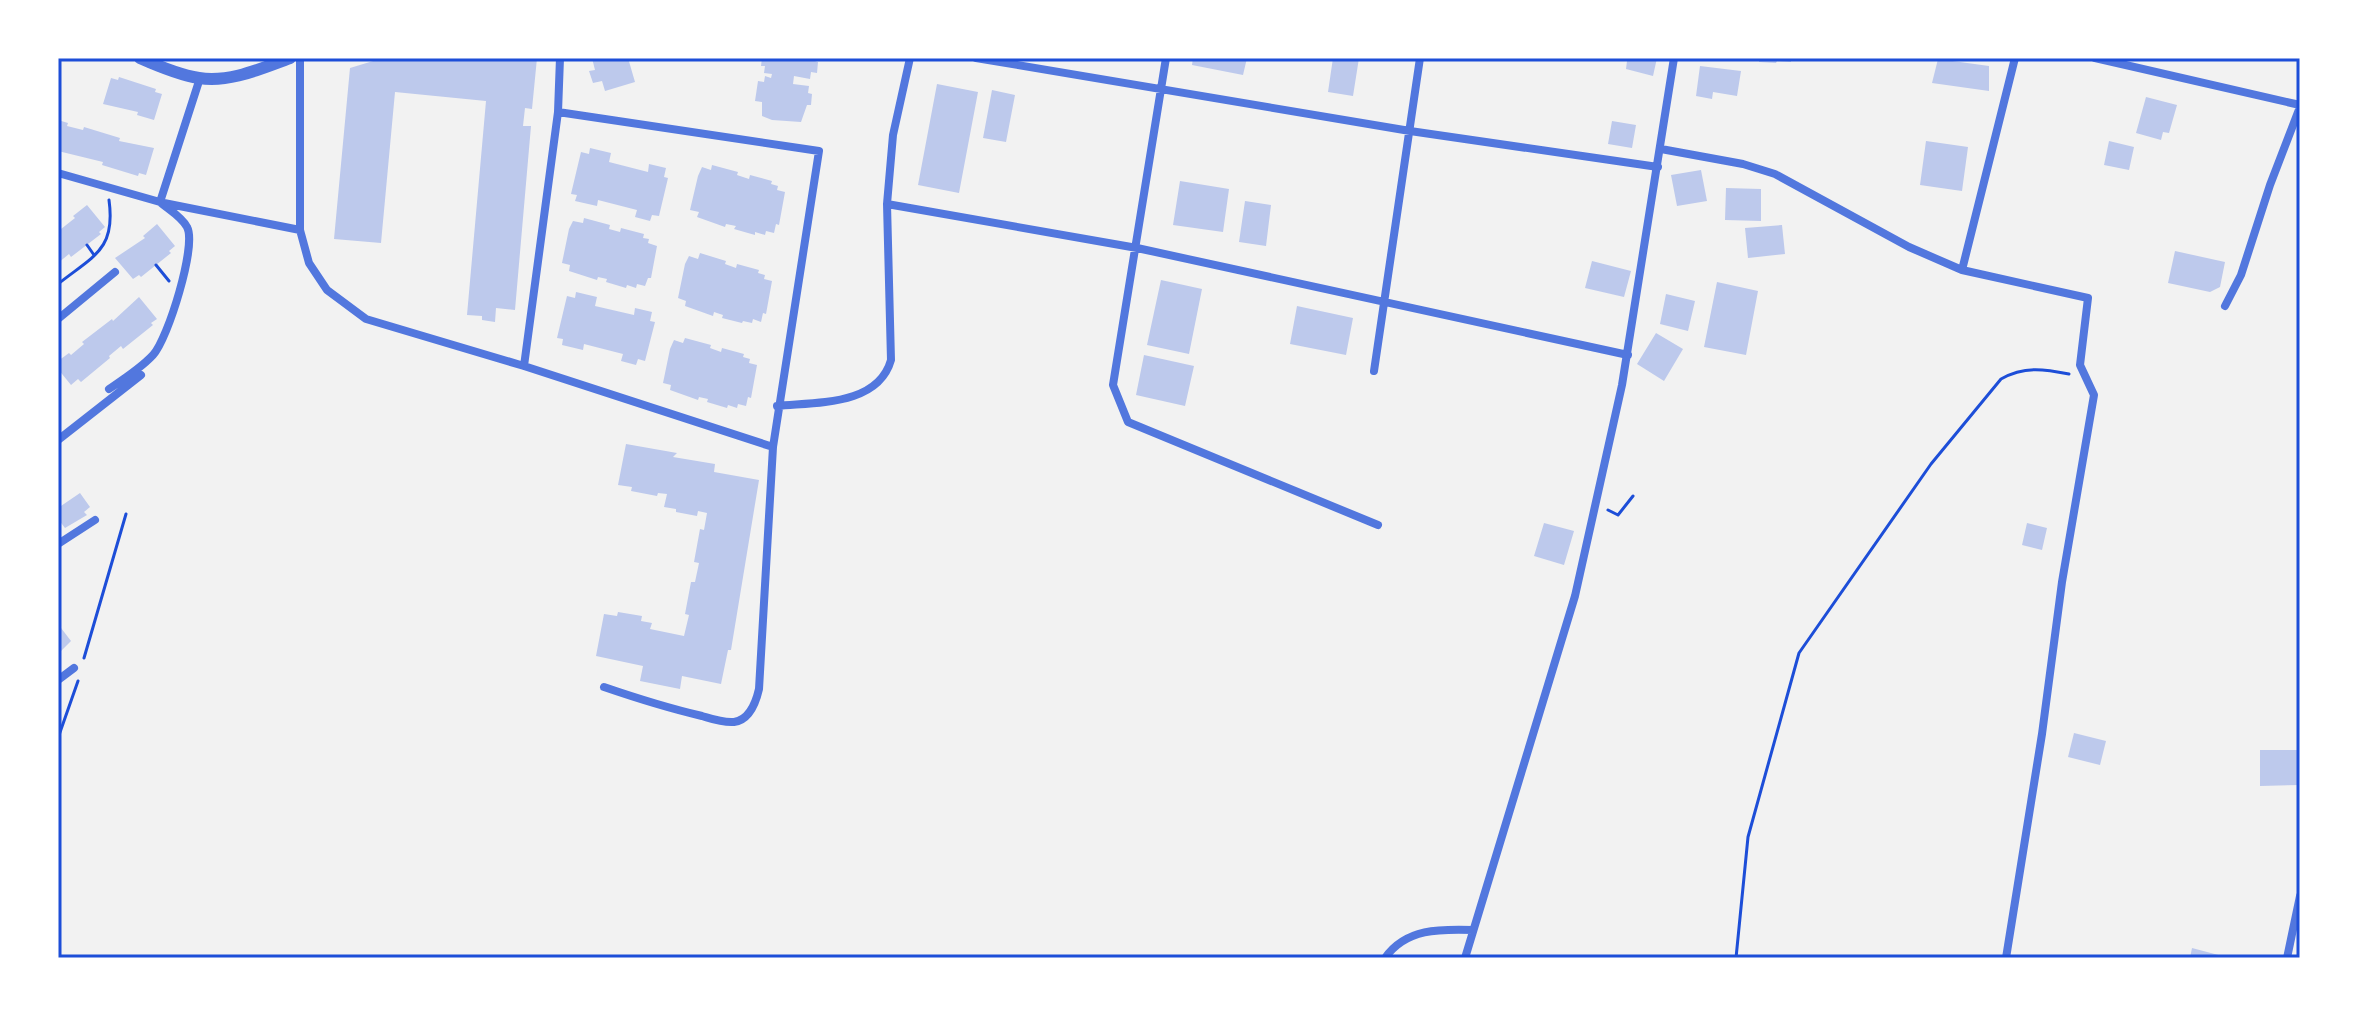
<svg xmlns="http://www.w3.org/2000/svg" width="2358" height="1016" viewBox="0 0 2358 1016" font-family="Lato,sans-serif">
<rect width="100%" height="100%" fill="#f2f2f2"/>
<!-- building -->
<path fill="#bdc9ec" d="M383 58H537L532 109 525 108 523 126H531L515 310 496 308 495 322 482 320V316L467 315 486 101 395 92 381 243 334 239 350 68Z
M592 58H628L635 82 605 91 602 81 593 83 589 71 595 70Z
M762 58H815V61L818 62 817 73 811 72 810 79 794 76 793 84 809 86 808 93 812 94 811 105H807L801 122 772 120 762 116V102L755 101 758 81 764 82 765 76 771 78 772 74 764 73 765 66H761Z
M1193 58H1247L1243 75 1192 65Z
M1333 58H1359L1353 96 1328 92Z
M1619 58H1657L1653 76 1626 69 1627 61Z
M1759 58H1791V62L1777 61 1776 63 1759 62Z
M1938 59 1989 66V91L1932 83Z
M1700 66 1741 71 1737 96 1713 92 1712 99 1696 96Z
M119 77 156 89 155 92 162 94 154 120 137 115 138 112 103 104 111 78 118 80Z
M937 84 978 92 959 193 918 185Z
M992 90 1015 95 1006 142 983 138Z
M2146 97 2177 105 2169 133 2163 132 2161 140 2136 133Z
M58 120 68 123 67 126 83 130 84 127 120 138 119 141 154 148 146 175 139 173 138 176 102 165 103 162 58 151Z
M1612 121 1636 125 1632 148 1608 144Z
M1926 141 1968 147 1962 191 1920 185Z
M2109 141 2134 147 2129 170 2104 165Z
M590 148 611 153 609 162 648 172 649 164 666 168 664 177 668 178 659 216 652 215 650 221 635 217 637 210 598 200 597 206 575 201 577 195 571 194 581 152 589 154Z
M712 165 738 172 737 175 749 179 750 175 772 181 771 184 778 186 777 190 785 192 779 225 776 224 774 233 766 231 765 235 755 232V235L734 229 736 226 726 224 725 227 697 217 699 212 690 210 698 176 702 167 711 170Z
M1701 170 1707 201 1677 206 1671 175Z
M1180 181 1229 189 1223 232 1173 225Z
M1726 188 1761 189V221L1725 220Z
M1245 201 1271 205 1266 246 1239 242Z
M87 205 105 227 99 232 101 234 71 257 69 254 58 263V228L61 229 75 218 73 216Z
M584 218 610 225 609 229 620 232 621 228 644 234 643 238 649 239 648 243 657 246 651 278H648L645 286 637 284 636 288 627 285 626 288 606 282 607 279 598 277 597 280 569 271 570 265 562 263 569 229 573 221 583 223Z
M157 224 175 246 169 251 171 253 141 277 139 275 133 279 115 258 145 238 143 236Z
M1782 225 1785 254 1748 258 1745 228Z
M2175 251 2225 262 2220 287 2210 292 2168 283Z
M700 253 726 261 725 264 736 268 737 264 759 270 758 273 765 275 764 279 772 281 766 314 763 313 761 322 753 319 752 323 743 321 742 323 722 318 723 315 714 312 713 316 685 306 686 301 678 298 685 264 689 256 698 259Z
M1592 261 1631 271 1624 297 1585 288Z
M1161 280 1202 289 1189 354 1147 345Z
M1717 282 1758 291 1746 355 1704 347Z
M576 292 597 297 595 306 634 315 635 308 652 312 650 321 655 322 645 361 638 359 636 365 621 361 623 354 584 344 583 350 562 345 563 339 557 338 567 296 575 298Z
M1666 294 1695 301 1688 331 1660 324Z
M139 297 157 319 151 323 153 325 123 349 121 346 109 356 110 358 81 382 78 379 71 385 58 369V361L69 353 71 355 84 344 82 342 112 319 113 321Z
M1297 306 1353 318 1346 355 1290 344Z
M1656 333 1683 349 1664 381 1637 364Z
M685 338 711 345 710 348 721 352 722 348 744 354 743 357 750 359 749 363 757 365 751 398 748 397 746 406 738 404 737 408 728 405 727 408 707 402 708 399 699 397 698 400 670 390 671 385 663 383 670 349 674 340 683 343Z
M1144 355 1194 366 1185 406 1136 395Z
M626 444 677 453 673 457 715 464 714 472 759 480 731 650H728L721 684 682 676 680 689 640 681 643 666 596 656 604 614 617 616 618 612 642 616 641 621 652 623 650 629 684 636 689 615 685 614 691 582H695L699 563 694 562 700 529 704 530 707 513 698 511 697 516 676 512V509L664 507 667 494 658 493 657 496 631 491 632 487 618 485Z
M80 493 90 507 84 512 87 515 65 528 58 519V508Z
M1544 523 1574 531 1564 565 1534 556Z
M2027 523 2047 528 2042 550 2022 545Z
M58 624 71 641 58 654Z
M2074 733 2106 741 2100 765 2068 757Z
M2260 750H2300V785L2260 786Z
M2192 948 2226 957V958H2190Z"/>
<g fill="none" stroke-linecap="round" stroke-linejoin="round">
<!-- path -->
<path stroke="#1d4ed8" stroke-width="3" d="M87 245 94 255
M156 265 169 281
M58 284C93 256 116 250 109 200
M1608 510 1618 515 1633 496
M84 658 126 514
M58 738 78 681
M1736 958 1748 837 1799 653 1931 464 2001 379C2024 366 2044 369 2069 374"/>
<!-- minor -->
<path stroke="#5277de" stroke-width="8" d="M300 58V230L309 263 327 290 366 319 524 366 773 447 819 151 558 112 560 58
M976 58 1410 131 1658 167
M1166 58 1113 385 1128 422 1378 525
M2095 58 2300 105
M1661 149 1743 164 1775 174 1909 247 1962 270 2088 298 2080 365 2094 395 2062 582 2042 734 2006 958
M58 173 160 202 200 78
M164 203 300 230
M887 204 1137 248 1628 355
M1962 270 2015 58
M2225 306 2241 275 2270 185 2300 107
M58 319 115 272
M524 366 558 112
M1374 371 1420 58
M109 389C124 379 141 368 153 355 168 339 197 245 187 227 182 217 168 209 160 202
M777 406C816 402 878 406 891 360L887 204 893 135 910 58
M58 440 141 375
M58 544 95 520
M58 680 74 668
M604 687C636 698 668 708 702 716 712 719 723 723 734 722 749 720 756 702 759 689L773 447
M1385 958C1406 928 1440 929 1473 930
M1465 958 1575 596 1622 385 1674 58
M2287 958 2300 896"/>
<!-- tertiary -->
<path stroke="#5277de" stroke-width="12" d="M140 58C158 66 179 75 199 78 230 83 262 68 290 58"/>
</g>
<!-- border -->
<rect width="2358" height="1016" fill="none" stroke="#ffffff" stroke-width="120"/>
<rect x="60" y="60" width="2238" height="896" fill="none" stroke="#1d4ed8" stroke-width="3"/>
</svg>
